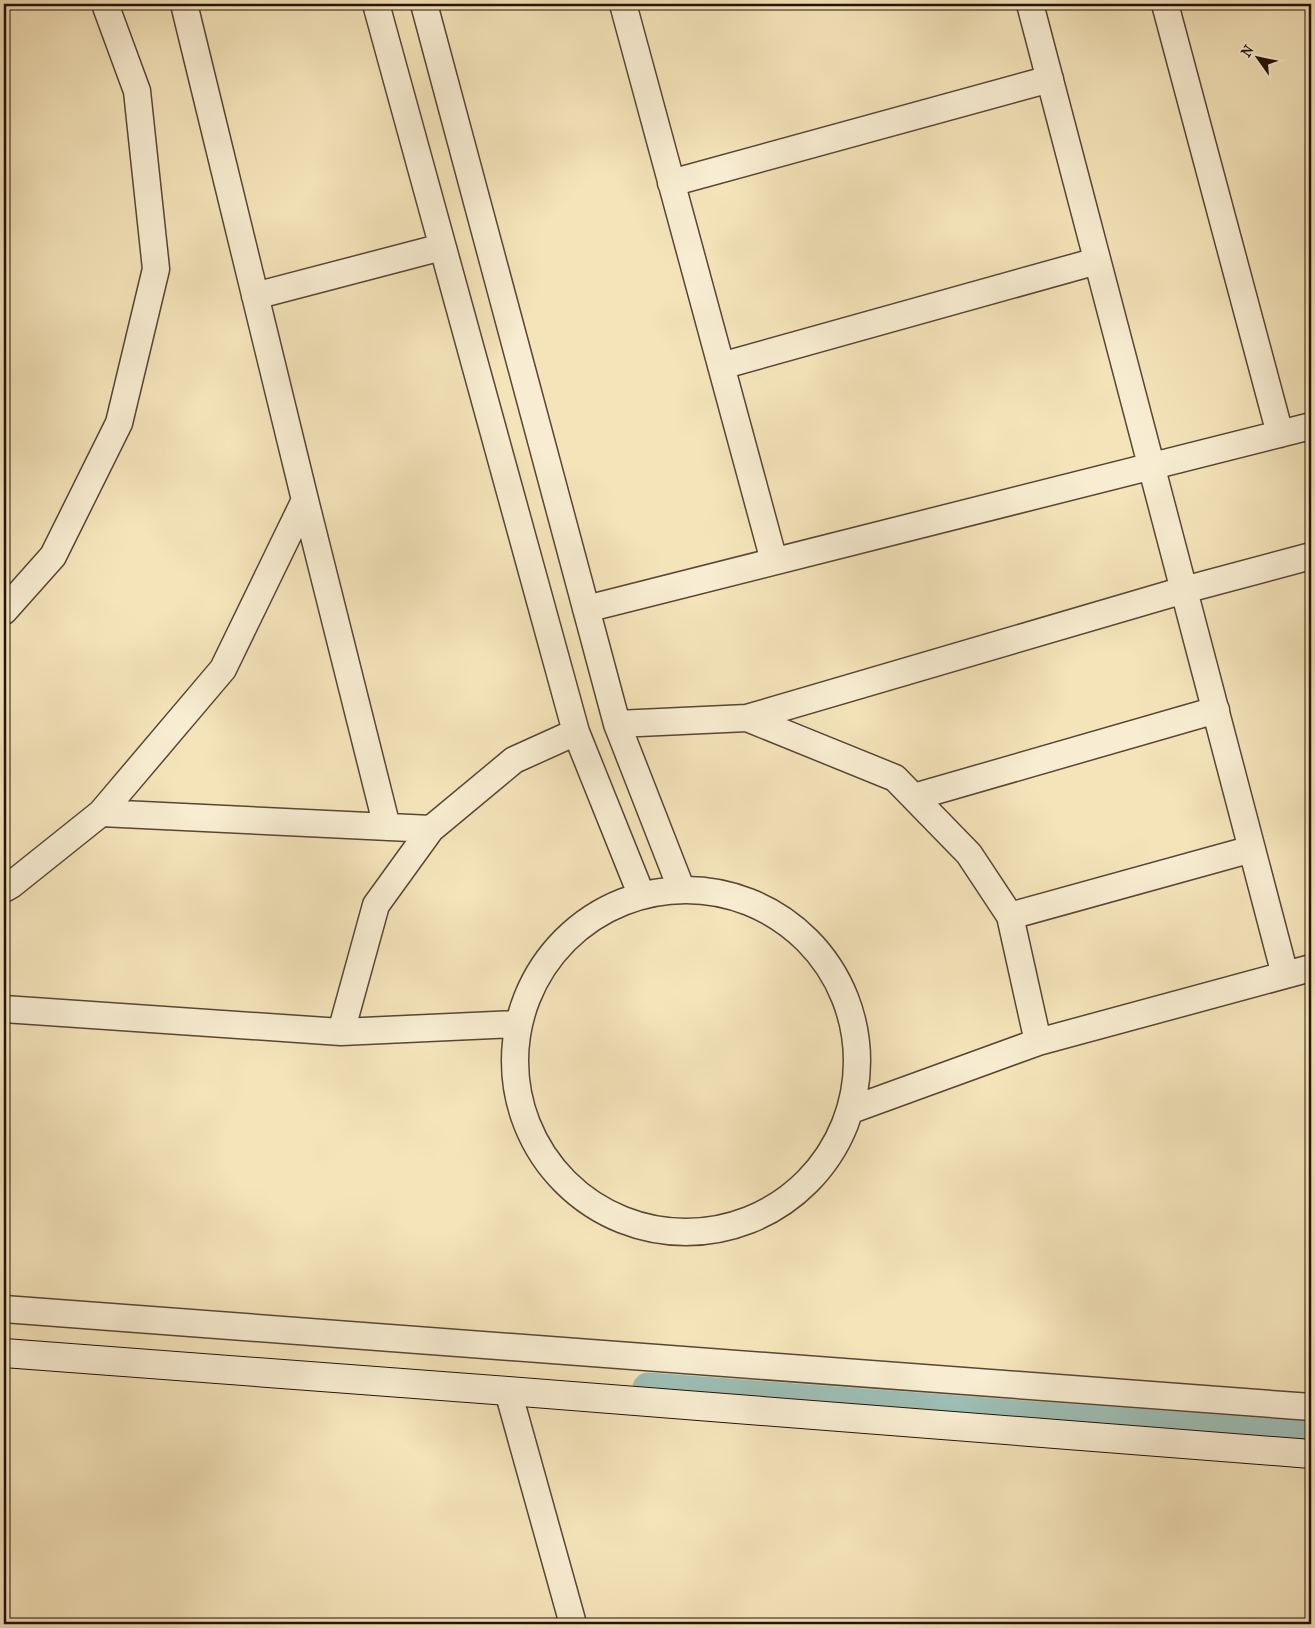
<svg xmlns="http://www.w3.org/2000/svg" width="1315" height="1628" viewBox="0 0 1315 1628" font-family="'IM FELL French Canon',serif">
<rect width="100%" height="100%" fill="#f5e4ba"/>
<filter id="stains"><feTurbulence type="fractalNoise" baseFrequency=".004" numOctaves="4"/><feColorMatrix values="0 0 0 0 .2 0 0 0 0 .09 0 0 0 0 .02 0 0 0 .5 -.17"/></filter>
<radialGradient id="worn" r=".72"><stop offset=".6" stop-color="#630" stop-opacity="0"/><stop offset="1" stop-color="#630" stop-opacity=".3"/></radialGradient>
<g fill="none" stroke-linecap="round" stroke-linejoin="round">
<!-- canal -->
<path stroke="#9dbeb5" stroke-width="31" d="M648 1388 1311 1437"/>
<!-- street casing -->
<g stroke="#584634" stroke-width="29">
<path id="street" d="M184 4 305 500 387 827
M376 4 576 732 641 894
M424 4 617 724 681 888
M623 4 774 561
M1030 4 1285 975
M1165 4 1280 434
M671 183 1050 79
M255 296 442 247
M721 366 1097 261
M586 609 1311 426
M4 611 53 556 119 423 156 269 137 91 105 4
M747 718 1184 590 1311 556
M617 724 747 718 895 778 969 854 1010 916 1038 1042
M914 797 1216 710
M101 813 431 829
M4 889 11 885 101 813 223 669 305 500
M515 1061a171 171 0 1 1 342 0a171 171 0 1 1-342 0Z
M1010 916 1252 849
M4 1009 341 1032 517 1024
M341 1032 376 905 431 829 514 760 576 732
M851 1110 1038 1042 1311 968
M4 1309 1311 1407
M508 1391 573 1624"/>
</g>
<!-- secondary casing -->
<g stroke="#231208" stroke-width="30">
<path id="secondary" d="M4 1353 508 1391 1311 1454"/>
</g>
<!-- street -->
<use href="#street" stroke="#f8edd2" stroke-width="26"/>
<!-- secondary -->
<use href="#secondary" stroke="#f8edd2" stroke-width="28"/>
</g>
<!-- margin -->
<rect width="1315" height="1628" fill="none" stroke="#f5e4ba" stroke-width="20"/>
<rect x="5" y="5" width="1305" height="1618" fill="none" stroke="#231208" stroke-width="2.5"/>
<rect x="10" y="10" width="1295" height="1608" fill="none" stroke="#231208"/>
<!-- north arrow -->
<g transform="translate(1258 58) rotate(303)" stroke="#f8edd2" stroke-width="4" paint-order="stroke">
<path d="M0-4L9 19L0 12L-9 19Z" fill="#231208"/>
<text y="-8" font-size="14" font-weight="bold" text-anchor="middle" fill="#231208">N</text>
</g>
<rect width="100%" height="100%" filter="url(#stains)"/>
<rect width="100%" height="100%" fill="url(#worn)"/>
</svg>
